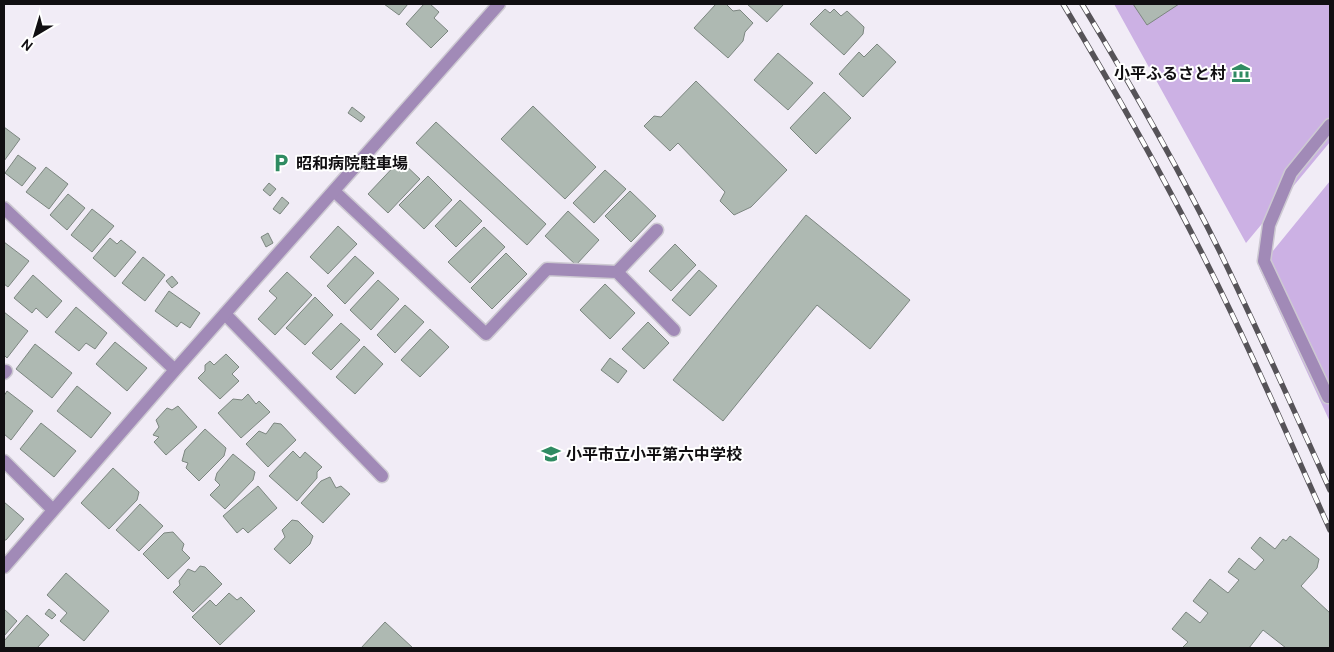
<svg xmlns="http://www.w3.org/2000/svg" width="1334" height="652" viewBox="0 0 1334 652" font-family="Cabin,'Noto Sans JP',sans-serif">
<rect width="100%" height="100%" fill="#f1ecf6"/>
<!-- green -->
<path fill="#ccb1e4" d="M1114 4H1330V142L1246 243Z
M1330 181V422L1259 268Z"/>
<!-- building -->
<path fill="#aeb9b2" stroke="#7c8680" d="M384 4H408L399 15Z
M424 4H430L439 12 434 18 448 31 431 48 406 24Z
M716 4H726L733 11 740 10 753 23 745 32 743 41 728 58 694 28Z
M747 4H784L767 22Z
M1133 4H1179L1147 25Z
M825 9 830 13 834 9 841 16 847 11 864 27 863 34 844 55 810 24Z
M877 44 896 62 863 97 839 74 859 52 864 57Z
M778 53 813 83 788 110 754 80Z
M696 81 787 170 751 207 734 215 720 201 725 192 678 143 670 151 644 126 654 116 661 117Z
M824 92 851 118 816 154 790 128Z
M533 106 596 167 565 199 501 139Z
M352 107 365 117 361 122 348 113Z
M436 122 546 224 527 245 416 143Z
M4 127 20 139 4 161Z
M18 155 36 168 22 186 5 173Z
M400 160 420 179 388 213 368 194Z
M46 167 68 184 49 209 26 192Z
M605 170 626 189 594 223 573 203Z
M428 176 452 200 424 229 399 205Z
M269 183 276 189 270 196 263 190Z
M630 191 656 216 631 242 605 216Z
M68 194 85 208 67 230 50 215Z
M282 197 289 203 280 214 273 209Z
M460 200 482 221 456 247 435 226Z
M92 209 114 226 92 252 71 235Z
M568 211 599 240 576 265 545 236Z
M806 215 910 300 870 349 817 305 723 421 673 380Z
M338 226 357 244 328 274 310 257Z
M484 227 505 247 470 283 448 262Z
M268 233 273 243 266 247 261 237Z
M110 238 117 244 121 240 136 252 115 277 93 258Z
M4 242 29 261 8 287 4 284Z
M675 244 696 265 671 291 649 271Z
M506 253 527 274 492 309 471 288Z
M355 256 374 273 345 304 327 286Z
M143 257 165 275 145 301 122 283Z
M699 270 717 286 690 316 672 300Z
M287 272 312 295 275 335 258 319 277 298 269 291Z
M33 275 62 301 47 318 36 308 32 313 14 298Z
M172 276 178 283 172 288 166 281Z
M378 280 399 299 371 330 350 310Z
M605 284 635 313 610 339 580 310Z
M169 291 200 313 190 328 181 322 177 327 155 311Z
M315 297 333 315 305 345 286 328Z
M405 305 424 322 395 353 377 335Z
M76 307 107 333 95 349 86 343 79 351 55 332Z
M4 312 28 331 7 358 4 355Z
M648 322 669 343 644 369 622 349Z
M341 323 360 340 331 370 312 353Z
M430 329 449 347 420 377 401 360Z
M115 342 147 368 127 391 96 364Z
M35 344 72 373 52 398 16 369Z
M364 346 383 364 355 394 336 377Z
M226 354 239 367 232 374 239 381 220 399 198 378 205 371V365L210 361 214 365Z
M610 358 627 371 618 383 601 370Z
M77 386 111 413 91 438 57 411Z
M7 391 33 411 11 440 4 434V396Z
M248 394 256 404 259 401 270 412 241 438 218 413 233 399 242 400Z
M178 406 197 427 166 455 154 442 159 437 153 435 159 427 156 420 167 408 172 410Z
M41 423 76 451 54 477 20 449Z
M274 423 281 424 296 440 268 467 246 444 259 431 266 434Z
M205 429 226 448 224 456 199 481 186 468 188 463 182 461 185 450Z
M293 451 300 458 305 452 322 467 317 472V478L297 501 269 476Z
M233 454 255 472 253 480 225 509 210 495 220 485 215 480 217 473Z
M113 468 139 492 137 500 109 529 81 503Z
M330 477 336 488 341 486 350 494 323 523 301 503 321 481Z
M258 486 277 508 248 533 243 528 237 533 223 516Z
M4 502 24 519 6 540H4Z
M140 504 163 526 139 551 116 530Z
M292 520 298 521 313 536 310 544 290 564 274 549 285 537 282 530Z
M173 532 184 544 182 550 190 558 168 579 143 554 164 533Z
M1290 536 1319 559 1317 568 1301 586 1330 613V648H1286L1263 630 1249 648H1182L1188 642 1172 629 1186 612 1200 623 1208 613 1193 601 1210 579 1228 593 1239 580 1228 572 1239 558 1255 570 1264 560 1251 548 1260 537 1275 549 1283 539 1286 541Z
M200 566 205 567 222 584 193 612 173 592 180 585 179 581 188 569 195 572Z
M66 573 109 611 84 641 60 621 67 613 47 595Z
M229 593 237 600 241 597 255 611 220 645 192 617 210 600 216 606Z
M4 609 17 621 4 636Z
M49 609 56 615 52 619 45 614Z
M27 615 49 635 37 648H4V641Z
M385 622 413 648H361Z"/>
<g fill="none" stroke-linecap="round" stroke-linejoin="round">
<!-- lane casing -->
<g stroke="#cdc9d2" stroke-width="15">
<path id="lane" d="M334 191 486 334 547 269 617 272 674 330
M617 272 657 230
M225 314 382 476
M4 373 6 371
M1328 397 1264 261 1269 225 1291 173 1330 125"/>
</g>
<!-- street casing -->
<g stroke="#cdc9d2" stroke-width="15">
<path id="street" d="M4 208 175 370
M4 461 53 510
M4 567 175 370 499 4"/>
</g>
<!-- lane -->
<use href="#lane" stroke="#a18ab7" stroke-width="12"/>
<!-- street -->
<use href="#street" stroke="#a18ab7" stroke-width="12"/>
<!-- rail casing -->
<g stroke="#565358" stroke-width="5.5">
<path id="rail" d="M1063 4C1122 102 1178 202 1228 306 1264 380 1296 455 1330 530
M1082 4C1131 85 1178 167 1220 252 1258 331 1294 410 1330 490"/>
</g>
<!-- rail -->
<use href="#rail" stroke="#fff" stroke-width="4" stroke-dasharray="11" stroke-linecap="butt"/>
</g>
<!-- icons -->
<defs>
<g id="museum-bare" transform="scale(1.5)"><path d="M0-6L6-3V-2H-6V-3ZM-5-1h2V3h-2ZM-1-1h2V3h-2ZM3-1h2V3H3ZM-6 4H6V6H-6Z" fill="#2f8b62" stroke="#fff" stroke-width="2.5" paint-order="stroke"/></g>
<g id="parking-bare" transform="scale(1.5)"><path d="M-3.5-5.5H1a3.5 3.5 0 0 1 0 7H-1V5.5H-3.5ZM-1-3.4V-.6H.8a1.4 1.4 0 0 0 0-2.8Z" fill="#2f8b62" stroke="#fff" stroke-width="2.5" paint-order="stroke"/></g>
<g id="school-bare" transform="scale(1.5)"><path d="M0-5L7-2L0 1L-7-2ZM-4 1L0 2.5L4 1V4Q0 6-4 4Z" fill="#2f8b62" stroke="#fff" stroke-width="2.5" paint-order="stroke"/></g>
</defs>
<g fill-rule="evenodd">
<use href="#museum-bare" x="1241" y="73"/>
<use href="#parking-bare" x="281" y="163"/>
<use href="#school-bare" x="551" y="454"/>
</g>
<g text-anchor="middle" stroke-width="4" stroke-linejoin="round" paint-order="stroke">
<!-- poi labels -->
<g font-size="16" font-weight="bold" fill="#110f12" stroke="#fff" text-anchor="start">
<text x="1226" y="79" text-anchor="end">小平ふるさと村</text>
<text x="296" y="169">昭和病院駐車場</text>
<text x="566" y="460">小平市立小平第六中学校</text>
</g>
</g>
<!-- border -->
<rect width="1334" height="652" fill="none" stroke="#110f12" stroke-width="10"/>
<!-- north arrow -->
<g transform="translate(35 35) rotate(218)" stroke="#ffffff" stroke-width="4" paint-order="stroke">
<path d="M0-4L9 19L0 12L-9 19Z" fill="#110f12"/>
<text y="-8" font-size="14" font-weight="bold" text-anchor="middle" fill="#110f12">N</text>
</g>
</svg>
